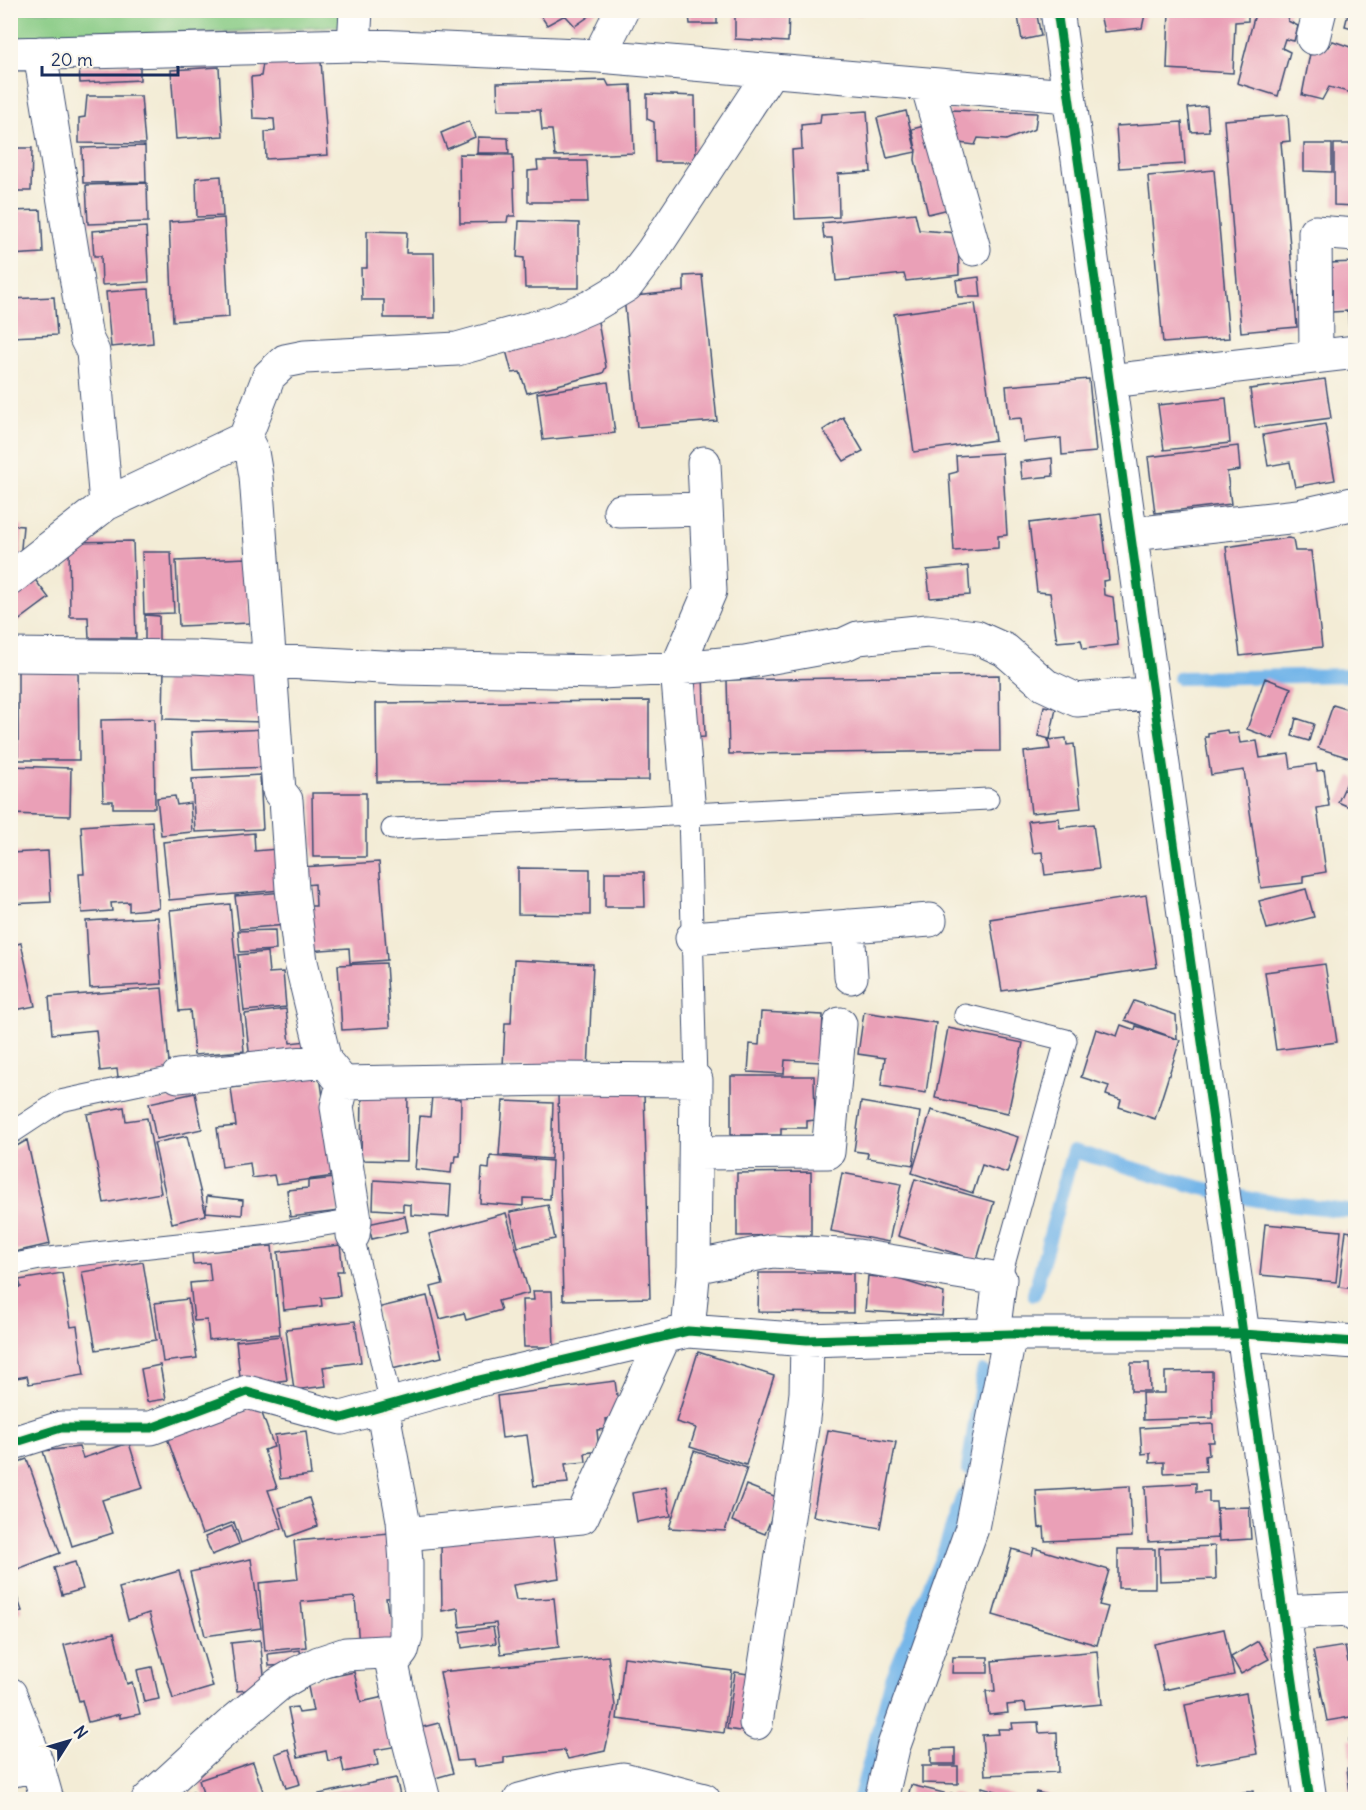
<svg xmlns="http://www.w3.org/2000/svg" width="1366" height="1810" viewBox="0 0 1366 1810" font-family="Delius,sans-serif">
<rect width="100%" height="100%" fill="#fbf7ec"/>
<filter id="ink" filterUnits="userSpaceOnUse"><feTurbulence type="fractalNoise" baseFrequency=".0167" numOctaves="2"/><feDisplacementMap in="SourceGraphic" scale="12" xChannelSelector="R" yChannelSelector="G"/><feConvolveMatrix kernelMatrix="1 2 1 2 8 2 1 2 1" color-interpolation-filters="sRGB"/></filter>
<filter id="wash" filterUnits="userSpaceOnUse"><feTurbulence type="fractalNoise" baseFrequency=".008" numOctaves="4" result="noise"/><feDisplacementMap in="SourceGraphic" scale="24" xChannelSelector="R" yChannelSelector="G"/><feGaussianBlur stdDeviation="1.35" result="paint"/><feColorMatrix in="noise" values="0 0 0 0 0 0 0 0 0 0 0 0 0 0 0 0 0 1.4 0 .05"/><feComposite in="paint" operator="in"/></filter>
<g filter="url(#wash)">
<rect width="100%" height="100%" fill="#f3ecd6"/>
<!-- green -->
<path fill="#86ca83" stroke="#507c70" stroke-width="1.5" d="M11 11H346L345 26 11 43Z"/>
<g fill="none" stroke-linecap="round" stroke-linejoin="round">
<!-- stream -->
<path stroke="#74b6e9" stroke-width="14" d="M1180 678 1356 675
M1034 1294 1073 1151 1198 1187 1256 1200 1356 1212
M968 1468 983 1372
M859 1800 892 1679 943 1554 963 1495"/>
</g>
<g id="blocks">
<!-- building -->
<path fill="#eaa0b7" d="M537 10H598L575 26 565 15 547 25Z
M668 10H717V24H690L689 14Z
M735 10H789L788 42 735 39Z
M830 10H863L862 15 830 12Z
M1017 10H1036L1041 36 1022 40Z
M1099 10H1146L1142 28 1104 32Z
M1169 10H1248V21L1235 22 1233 73 1167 69Z
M1256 10H1290L1288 21 1298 26 1294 41 1285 39 1282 48 1290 52 1278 96 1237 83Z
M1338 10H1356V29L1345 26 1348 14Z
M1333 41 1356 49V94L1329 87 1322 100 1302 95 1312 43 1328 47Z
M321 61 328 155 266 159 265 132 275 131 274 119 253 118 251 77 261 76 263 63Z
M140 63V80L80 83 79 67Z
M219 67 223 136 176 139 171 70Z
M606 80 609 86 631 85 634 153 555 156 552 130H542L540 110H498L497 83Z
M647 94 695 96 696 162H655L654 122 647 119Z
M87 96H141L145 144 79 143V118L85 117Z
M1207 106 1209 131 1191 132 1188 108Z
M949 110 1037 113 1035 129 1006 140 978 138 975 145 951 142Z
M867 111 871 172 838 174 839 217 795 219 792 150 802 149 801 125 820 123 821 114Z
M906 111 916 152 887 158 877 118Z
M1288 115 1290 141 1281 142 1297 327 1241 332 1224 120Z
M469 121 475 137 447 149 441 133Z
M1182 122 1185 164 1119 168 1116 126Z
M928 125 949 209 928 214 915 160 916 149 912 129Z
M478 137 508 138 509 153H477Z
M1304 144H1332V172L1304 171Z
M1334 144H1356V206L1334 205Z
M145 146 146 182 83 183 82 148Z
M10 148H32L31 191H10Z
M459 154 513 155 515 216H508L507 222 460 223Z
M537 161H587L589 202H528V171L538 170Z
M1214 170 1229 338 1163 343 1148 176Z
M221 176 223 216 197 217 196 178Z
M147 183 148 222 88 224 86 185Z
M41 210 43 253 10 255V211Z
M915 213 919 230 958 233 959 275 906 281 904 274 836 281 832 238H824L822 223Z
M224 218 229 317 173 321 169 222Z
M519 221 579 223V288H525L524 258 517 257Z
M146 227 149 282 102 285 101 256H94L92 231Z
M367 231 407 232 406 253H434L435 318H384V300H362L361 268H367Z
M1356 262V334H1349L1348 311 1332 312 1329 263Z
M702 275 717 421 637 427 624 297 684 291V276Z
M979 277 981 297H958L956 280Z
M149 289 153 343 111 347 106 292Z
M54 297 57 335 10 337V299Z
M975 303 995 440 914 452 894 314Z
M597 316 606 367 603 373 527 393 520 372 512 373 503 339Z
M1089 379 1096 452 1062 455 1061 438 1023 442 1021 418 1009 419 1006 386Z
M1325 379 1331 418 1255 428 1250 389Z
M608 382 615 433 543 440 537 393Z
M1226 398 1230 443 1164 450 1158 405Z
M843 417 863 451 844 461 823 430Z
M1325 424 1335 480 1295 487 1290 462 1268 466 1263 435Z
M1238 446 1240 470 1227 472 1231 504 1155 513 1148 457Z
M1002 453 1007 535 998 536V548L954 551 949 474 957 472 956 456Z
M1052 458 1053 476 1022 479 1020 462Z
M1101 514 1109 580 1103 581 1104 595 1113 597 1118 645 1083 649 1081 640 1057 642 1050 593 1037 592 1029 523Z
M10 525 23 526 20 559H10Z
M1288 538 1293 539 1295 551H1311L1322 647 1240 656 1226 547Z
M133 541 136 638H89L88 617H70L69 542Z
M142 552H171L174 613 144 614Z
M247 558 250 623 179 626 176 561Z
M968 566 970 595 930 598 927 570Z
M33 577 49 598 10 627V592Z
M145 615 159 616V651H145Z
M78 662 79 760H18V663Z
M164 667 263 671 262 722 163 719Z
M685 674H703L705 737 688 738Z
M999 675 1000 751 729 754 727 680Z
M1265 678 1291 688 1273 739 1247 729Z
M649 701V780L377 782 376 703Z
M1333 705 1356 712V760L1318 748Z
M1044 706 1056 708 1050 739 1038 736Z
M1296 718 1314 724 1309 741 1292 736Z
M154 719 155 808H113V801H103L101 720Z
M269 729 271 767 193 770 191 732Z
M1227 730 1228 734 1238 733 1240 743 1257 741 1260 758 1289 754 1291 768 1316 764 1317 771 1324 770 1329 806 1317 808 1326 872 1303 876V883L1261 888 1244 770 1211 775 1205 737H1208V733Z
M1066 738 1067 745 1074 744 1081 808 1031 813 1024 752 1050 749 1048 740Z
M10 766 71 768 70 816 10 814Z
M260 775 263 829 195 832 192 779Z
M1350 776 1356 778V810L1338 802Z
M312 793H366V857H313Z
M175 796 177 805 190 803 192 832 161 835 157 798Z
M1059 818 1060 828 1093 824 1099 869 1045 875 1042 852 1033 853 1028 821Z
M152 821 159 908 129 911V902L111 903 112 911 82 913 79 874H84L81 826Z
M254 833 255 851 277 849 281 890 169 900 163 842Z
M48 851 51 902 10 904V853Z
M379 862 387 960 350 963 349 948 307 951 303 906H316L315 884 303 885 302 867Z
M518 868 590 869V915L518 914Z
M605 872H644L645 907H605Z
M1306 889 1314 917 1267 929 1259 901Z
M285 892 287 925 239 929 235 896Z
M1146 895 1157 967 1002 991 990 919Z
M230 904 244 1051 194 1055 190 1010 179 1011 170 910Z
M158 917 162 984 90 988 86 921Z
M275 930 276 950 240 952 238 931Z
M21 943 35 1006 10 1011V946Z
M267 952 269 973 283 972 286 1007 244 1011 238 955Z
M514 960 593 964 588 1071 503 1067 505 1023H511Z
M386 963 390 1027 342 1030 338 965Z
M1325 964 1337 1042 1276 1050 1265 972Z
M162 988 170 1073 118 1077 117 1069 100 1071 96 1030 52 1034 49 997Z
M1134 1001 1176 1015 1177 1039 1125 1020Z
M286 1009 290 1043 307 1041 308 1053 250 1060 245 1014Z
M761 1012 823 1015 821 1062 785 1060 784 1074 748 1072 750 1044 759 1045Z
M864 1012 936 1023 926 1093 881 1086 885 1058 858 1054Z
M1121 1025 1135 1030 1136 1026 1180 1040 1155 1119 1119 1107 1121 1100 1106 1095 1109 1086 1081 1077 1096 1029 1117 1036Z
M948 1028 1023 1043 1008 1113 935 1098Z
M320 1076 334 1176 276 1184 274 1175 252 1178 250 1163 222 1167 217 1128 236 1126 231 1088Z
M731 1076H814L815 1120 807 1121V1128H781V1135H731Z
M644 1092 650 1298 563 1300 558 1094Z
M195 1093 202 1129 156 1139 149 1103Z
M362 1093 408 1094 407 1161 361 1160Z
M432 1096 461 1099 460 1156H456L455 1163H452L451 1173 415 1169 420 1116 430 1117Z
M503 1101 553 1103 551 1159 499 1155Z
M861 1102 920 1112 913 1165 867 1158 868 1153 854 1151Z
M124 1107 126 1121 147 1118 161 1193 104 1203 87 1114Z
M931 1110 1018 1137 1007 1173 982 1165 973 1193 912 1173Z
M187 1136 206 1215 172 1223 154 1143Z
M27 1140 50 1244 10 1253V1150Z
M490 1156 552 1161 550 1199 523 1198V1206L480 1203 482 1168 489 1169Z
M811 1172V1235L737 1236V1173Z
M842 1173 901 1184 889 1242 831 1231Z
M335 1178 339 1211 290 1217 287 1190 308 1188V1181Z
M915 1179 994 1202 977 1260 898 1236Z
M374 1180 451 1185 449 1217 411 1215V1205L403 1204V1211L373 1209Z
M207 1196 243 1200 242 1215 206 1212Z
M548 1205 555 1239 518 1247 510 1212Z
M506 1213 529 1293 498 1301 501 1310 466 1320 464 1313 440 1319 431 1287 443 1284 429 1234Z
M405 1216 408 1231 372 1239 368 1224Z
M1265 1224 1341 1231 1336 1282 1260 1275Z
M1346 1231 1356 1233V1289L1339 1287Z
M340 1245 343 1271H337L340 1296 321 1298 322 1306 284 1310 278 1252Z
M272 1246 280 1334 209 1340 207 1320 194 1321 190 1283 211 1281 209 1263 193 1264 192 1253Z
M143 1262 156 1340 96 1350 82 1272Z
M62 1273 71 1327 77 1326 84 1375 29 1384 27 1376 10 1379V1289L21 1287 19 1280Z
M759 1273H853V1313L758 1312Z
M868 1276 898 1279 944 1293 942 1316 865 1311Z
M533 1291H552L554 1347H524L522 1300H534Z
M427 1296 442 1357 392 1369 377 1308Z
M188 1299 197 1358 163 1362 155 1303Z
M355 1321 361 1362 323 1367 326 1386 294 1390 286 1329Z
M281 1336 287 1380 241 1386 236 1341Z
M698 1352 774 1376 746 1465 690 1447 696 1428 676 1422Z
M1131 1363H1149L1150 1391H1131Z
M160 1365 166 1399 147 1402 141 1369Z
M1212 1371 1213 1418 1143 1420 1142 1393H1165V1372Z
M615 1381 620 1417 606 1419 607 1429 597 1430 599 1451 585 1453 586 1462 565 1464 568 1483 534 1486 527 1435 502 1438 497 1396Z
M259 1405 274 1447 264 1450 277 1488 268 1490 282 1528 241 1543 234 1522 202 1534 167 1438Z
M1213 1424 1214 1442H1208L1209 1455 1205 1456 1206 1471 1164 1473V1462L1150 1463V1453L1142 1454 1140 1428Z
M828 1430 896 1442 880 1528 813 1516Z
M306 1431 311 1475 280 1479 275 1435Z
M129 1443 143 1488 102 1500 113 1533 72 1546 43 1451 79 1447 83 1458Z
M694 1451 747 1468 725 1531 669 1528Z
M27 1459 60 1553 10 1572V1465Z
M1196 1483V1492L1209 1491V1502H1216L1218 1538 1148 1542 1145 1486Z
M746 1485 779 1498 765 1534 732 1521Z
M1130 1486 1132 1537 1045 1541 1044 1527 1039 1528 1036 1491Z
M666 1487 671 1516 637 1522 632 1493Z
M309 1498 318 1526 288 1537 279 1508Z
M1249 1507 1251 1539 1219 1541 1217 1508Z
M232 1526 239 1544 212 1555 205 1537Z
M553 1528 559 1578 513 1585 516 1600 554 1598 559 1647 501 1654 496 1623 460 1627 458 1608 442 1611 441 1541Z
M390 1533 401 1597 386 1598 388 1613H392L395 1643 359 1645 355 1597 301 1602 306 1647 265 1651 259 1583 298 1579 294 1541Z
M1215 1546 1216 1579 1160 1581 1159 1548Z
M1034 1548 1109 1570 1099 1605 1108 1607 1097 1645 993 1615 1012 1549 1032 1555Z
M1118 1549H1155V1588H1118Z
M251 1559 261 1628 205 1636 190 1572Z
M75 1562 83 1589 62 1595 54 1568Z
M179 1571 213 1687 173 1699 149 1613 128 1620 119 1588Z
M10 1577 22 1611 10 1615Z
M493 1627 496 1643 462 1648 460 1632Z
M1224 1629 1234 1675 1164 1690 1154 1644Z
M114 1633 127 1684 132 1682 140 1714 120 1718V1714L88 1722 82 1700 79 1701 64 1645Z
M260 1640 265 1683 258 1689 237 1691 231 1643Z
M1258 1641 1269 1659 1241 1674 1231 1657Z
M1345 1646 1348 1662H1356V1716L1327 1721 1313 1651Z
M300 1650 301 1659 292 1665 269 1666 268 1654Z
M1097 1651 1102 1704 1026 1711 1025 1703 1007 1705 1008 1713 989 1715 986 1691H995L992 1661Z
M608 1656 615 1706 605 1751 568 1759 564 1750 504 1757V1763L474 1767 473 1760 457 1761 440 1672Z
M624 1657 732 1671 724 1733 617 1719Z
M953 1657H988V1673H952Z
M152 1667 159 1699 144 1702 137 1670Z
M354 1672 361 1702 388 1696 398 1746 375 1750 378 1765 344 1772 341 1758 328 1761 326 1751 298 1757 288 1708 297 1707 299 1713 313 1711 307 1682Z
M735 1672 754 1675 746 1732 727 1729Z
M1246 1693 1257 1754 1197 1765 1185 1705Z
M1038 1722 1039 1733 1057 1732 1058 1772 985 1775 982 1735 999 1734 998 1729H1013L1012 1723Z
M439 1723 453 1773 421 1782 407 1731Z
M1349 1739H1356V1792L1350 1793 1347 1768 1352 1767Z
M955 1748V1764H931V1749Z
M289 1749 300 1784 286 1788 275 1754Z
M253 1762 266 1800H205L199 1780Z
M922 1766H958V1784L922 1783Z
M396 1778 401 1800H320L319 1794Z
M911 1785 944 1793 942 1800H907Z
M982 1787 1023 1799V1800H978Z
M1253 1791 1254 1800H1201V1798Z
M193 1792 195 1800H173V1799Z
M1036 1792 1065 1799V1800H1034Z
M951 1793 972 1799V1800H949Z"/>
</g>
</g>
<g filter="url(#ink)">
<use href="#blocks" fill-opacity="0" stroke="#3b4b70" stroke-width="1.5"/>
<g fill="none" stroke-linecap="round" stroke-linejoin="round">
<!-- lane casing -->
<g stroke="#3b4b70" stroke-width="23">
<path id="lane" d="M689 813 696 1080
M392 829 988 799
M965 1015 1066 1040 1000 1279
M10 1134 60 1101 178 1076
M353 1235 391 1405
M10 1265 40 1259 270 1234 355 1220"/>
</g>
<!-- street casing -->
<g stroke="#3b4b70" stroke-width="35">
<path id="street" d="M1057 10 1243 1334 1310 1800
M1313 38 1320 10
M354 45 356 10
M40 53 86 338 93 352 106 504
M10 54 354 45 599 56 1068 96
M599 56 622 10
M927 84 974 249
M1316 356 1315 232 1356 235
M1110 381 1356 352
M620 511 706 509
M1132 534 1298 516 1356 503
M10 579 106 504 245 438
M10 655 193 657 401 668 601 672 677 668 745 662 845 644 858 638 927 631 976 637 1005 650 1045 685 1077 700 1153 693
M689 813 677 668 710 591 704 463
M848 926 851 977
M692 938 930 920
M325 1061 301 962 292 889 286 800 279 791 256 476 252 452 245 438 269 376 285 361 305 357 457 349 555 322 592 306 627 285 652 252 771 71
M178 1076 325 1061 343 1083 555 1079 696 1080 694 1267 688 1331
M343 1083 337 1107 355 1220 353 1235
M696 1153 828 1152 840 1024
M694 1267 772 1251 858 1256 1000 1279 993 1334
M382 1407 403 1520 406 1563V1636L402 1651 392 1664 407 1734 424 1800
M10 1444 61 1428H151L247 1392 342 1418 467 1383 688 1331 807 1340 1010 1334H1243L1356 1342
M404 1534 582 1517 664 1337
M1283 1612 1351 1609 1356 1616
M10 1694 37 1764 47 1800
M756 1723 802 1427 806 1393 807 1340
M10 1771 37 1764
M148 1800 229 1726 279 1684 298 1673 319 1663 346 1654 402 1651
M520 1800 562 1789 623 1779 704 1800
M881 1800 893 1748 972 1528 1010 1334"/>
</g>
<!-- lane -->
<use href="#lane" stroke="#fff" stroke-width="21"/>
<!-- street -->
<use href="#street" stroke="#fff" stroke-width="33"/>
<!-- cycleway casing -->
<g stroke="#fbf7ec" stroke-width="13">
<path id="cycleway" d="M1057 10 1243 1334 1310 1800
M10 1444 61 1428H151L247 1392 342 1418 467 1383 688 1331 807 1340 1010 1334H1243L1356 1342"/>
</g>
<!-- cycleway -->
<use href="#cycleway" stroke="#00873e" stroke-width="9"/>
</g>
</g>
<!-- margin -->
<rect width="1366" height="1810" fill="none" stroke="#fbf7ec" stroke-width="36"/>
<!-- north arrow -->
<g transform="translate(69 1741) rotate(53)" stroke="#fbf7ec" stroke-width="4.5" paint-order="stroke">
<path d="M0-4.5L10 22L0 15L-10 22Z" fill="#1b2f5e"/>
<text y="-9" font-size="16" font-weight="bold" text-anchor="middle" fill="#1b2f5e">N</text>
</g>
<!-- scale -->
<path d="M42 66v9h136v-9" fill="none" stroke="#1b2f5e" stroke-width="3"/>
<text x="51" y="66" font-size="18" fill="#1b2f5e" stroke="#fbf7ec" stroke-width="4.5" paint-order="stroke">20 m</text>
</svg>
